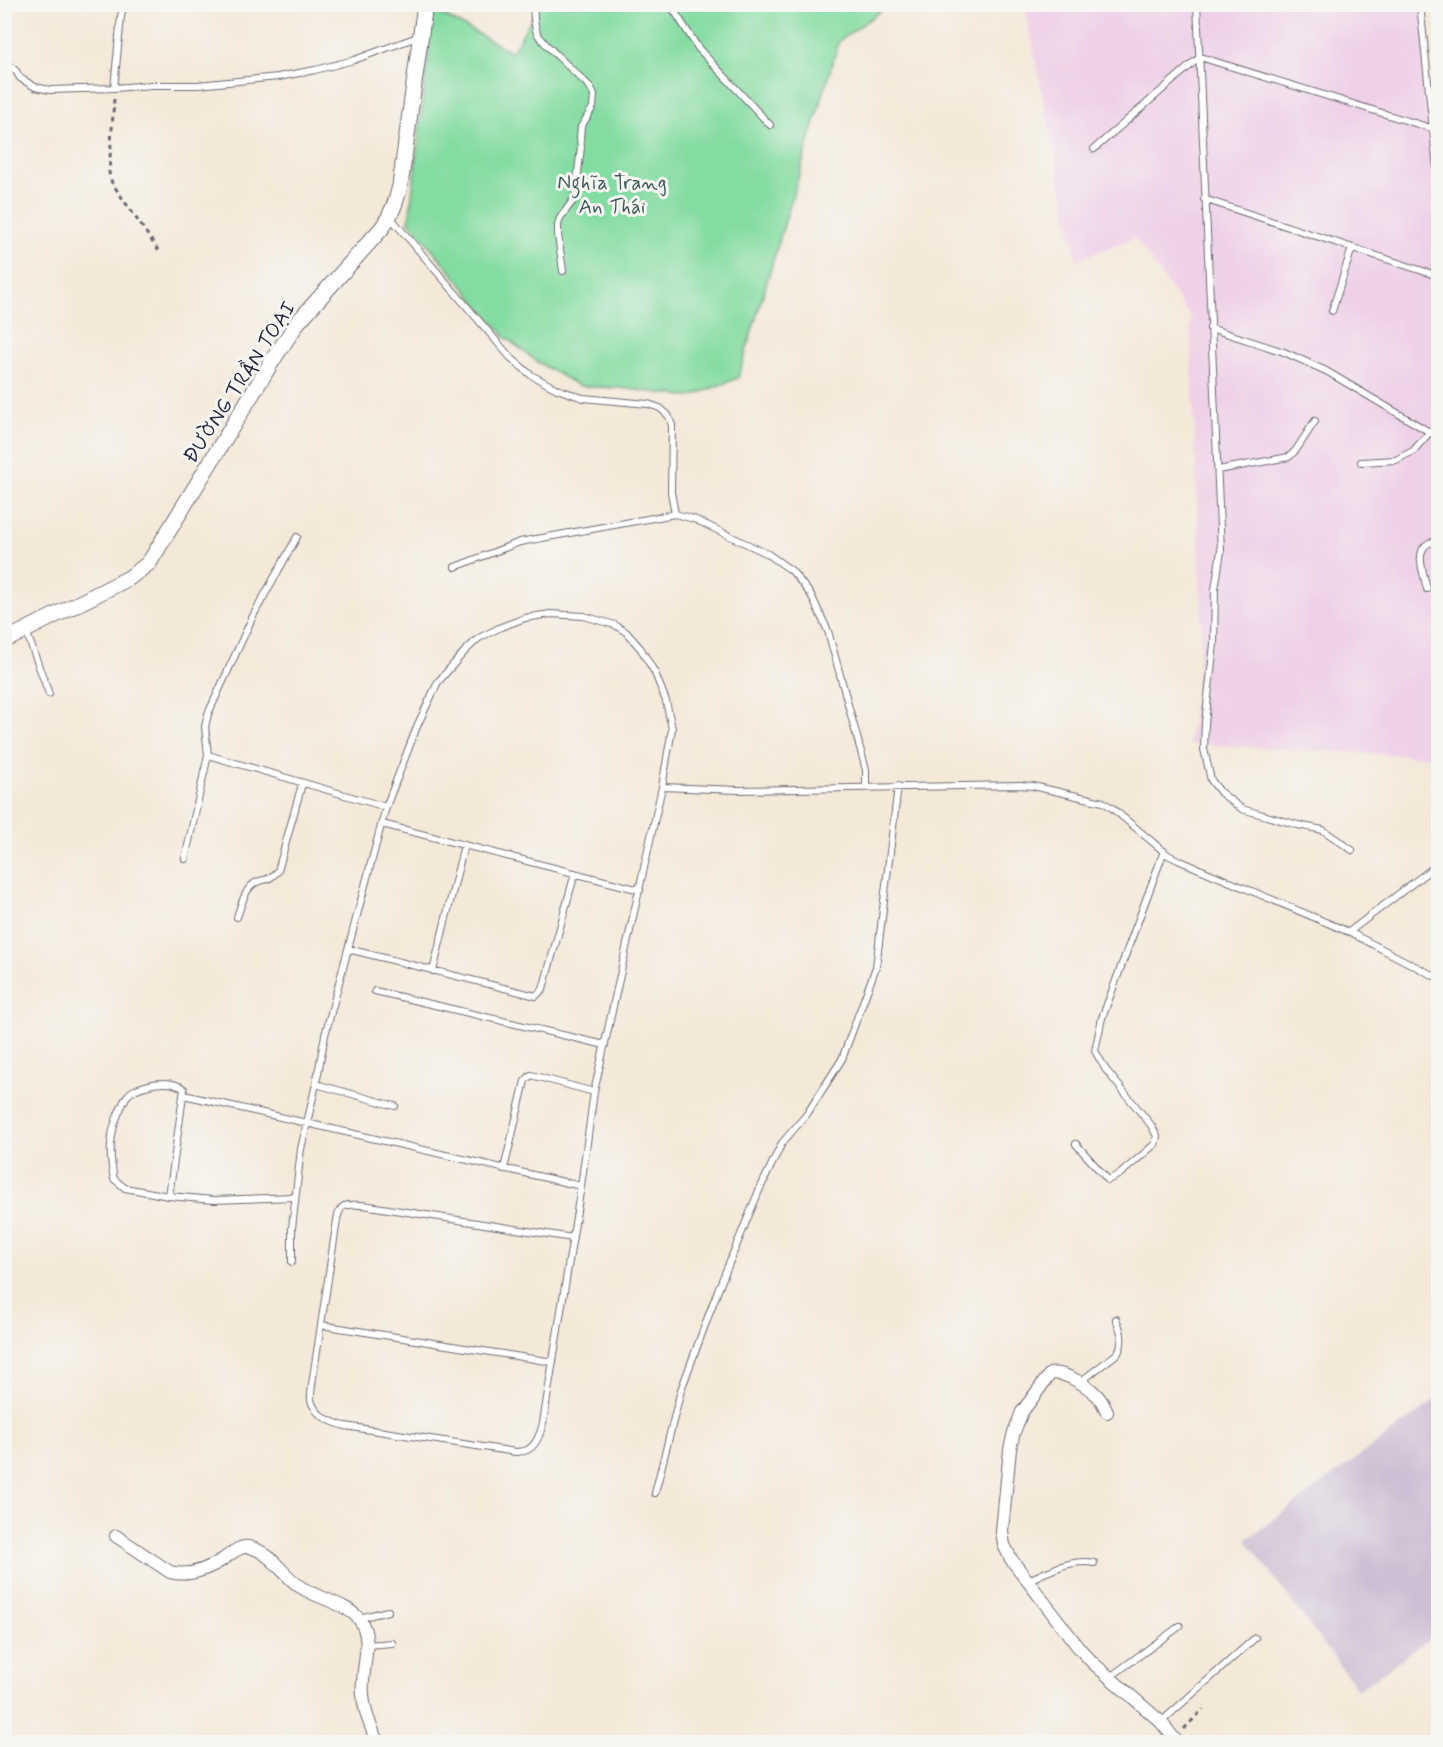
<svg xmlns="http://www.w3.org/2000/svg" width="1443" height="1747" viewBox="0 0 1443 1747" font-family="Mynerve,sans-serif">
<rect width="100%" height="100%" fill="#f6f6f2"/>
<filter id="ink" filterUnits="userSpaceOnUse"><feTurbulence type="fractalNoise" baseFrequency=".0167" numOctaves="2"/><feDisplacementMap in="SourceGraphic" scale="12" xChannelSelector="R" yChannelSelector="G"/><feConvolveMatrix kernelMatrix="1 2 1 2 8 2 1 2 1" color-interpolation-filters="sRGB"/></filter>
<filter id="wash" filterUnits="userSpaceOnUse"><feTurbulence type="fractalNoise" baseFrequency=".008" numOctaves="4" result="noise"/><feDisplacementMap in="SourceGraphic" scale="24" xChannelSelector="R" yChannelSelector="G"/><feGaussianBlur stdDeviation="1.35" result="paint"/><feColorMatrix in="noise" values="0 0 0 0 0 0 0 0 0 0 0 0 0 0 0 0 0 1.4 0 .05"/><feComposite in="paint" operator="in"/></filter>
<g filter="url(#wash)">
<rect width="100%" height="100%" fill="#f4e9d8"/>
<!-- built -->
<path fill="#eed0e7" d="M1024 5H1421L1438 153V757L1189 744 1202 629 1190 316 1135 238 1077 260Z"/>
<!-- industrial -->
<path fill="#ccbed3" d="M1438 1398V1633L1358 1690 1246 1540Z"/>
<!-- green -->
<path fill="#83dca1" stroke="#527f6e" stroke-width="1.5" d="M539 5H889L839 41 738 378 690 397 620 388 579 386 539 363 505 337 409 221 433 10 512 52Z"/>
</g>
<g filter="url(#ink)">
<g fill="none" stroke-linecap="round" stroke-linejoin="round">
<!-- service casing -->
<g stroke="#6c6872" stroke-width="8">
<path id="service" d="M534 4C533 13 534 24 537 33 544 46 578 74 590 87L594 95 593 107 581 127 580 137 581 147 575 198 560 218 558 225V235L563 271
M670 4 698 48 770 125
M1197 4 1221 551 1215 589 1214 644 1205 723 1204 749 1211 780 1221 793 1242 809 1298 825 1323 830 1352 850
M1420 4 1438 178
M4 61 16 71 20 78 35 87 50 90 114 88 152 85H198L278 77 315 70 354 60 420 36
M114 88 121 16 124 4
M1094 149 1200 57 1434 129
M1204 199 1438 276
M391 218 510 357 531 375 557 389 583 398 648 404 660 408 668 415 672 425 671 492 675 514 694 519 768 554 792 571 811 595 828 631 866 770V787
M1332 311 1352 248
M1210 328 1284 352 1326 371 1438 437
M1361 462 1396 460 1413 451 1430 432
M1218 470 1289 457 1296 450 1315 421
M297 537 254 614 208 714 205 727 208 755 386 807
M455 567 520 542 675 514
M1427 589C1425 577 1413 551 1429 543 1432 542 1435 542 1438 541
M26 631 49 694
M382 824 640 890
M185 859 208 755
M237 917C241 906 245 887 257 882 269 878 268 881 278 871L302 784
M1349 932 1438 864
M348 949 536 996 543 989 575 873
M433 971 464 845
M375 991 605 1045
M316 1084 395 1106
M184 1095 581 1186
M1076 1144 1108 1180 1120 1174 1155 1144 1157 1136 1151 1125 1106 1070 1095 1051 1102 1018 1164 851
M504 1169 525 1081 531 1075 594 1092
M169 1196 184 1089C175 1082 164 1082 153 1084 145 1086 134 1088 128 1095 124 1099 122 1107 119 1112 109 1135 109 1155 114 1179L125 1188 169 1196 213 1200 295 1197
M573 1238 363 1205C346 1204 340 1203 337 1220L312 1384C312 1389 310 1395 311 1400 315 1416 331 1422 345 1426L516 1452C519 1451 523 1452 527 1450 536 1446 541 1432 543 1423L581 1186 594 1092 662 787 738 790 1019 785 1033 786 1103 802 1112 808 1168 855 1178 860 1349 932 1438 978
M292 1262V1228L301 1149 316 1084 325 1035 386 807 418 724 438 682 465 651 479 638 501 627 525 618 550 614 584 616 615 625 626 632 641 649 655 673 666 701 672 729 662 787
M321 1325 553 1362
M1080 1382 1118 1353C1124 1341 1121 1330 1116 1319
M655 1493 681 1390 718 1290 758 1193 782 1143 807 1114 842 1059 876 967 898 786
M1028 1580C1048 1572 1071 1558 1094 1563
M359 1618 388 1611
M367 1645 392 1643
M1110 1677 1180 1626
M1161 1722 1255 1638"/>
</g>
<!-- minor casing -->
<g stroke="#6c6872" stroke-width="14">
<path id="minor" d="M1107 1412C1105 1408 1103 1403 1100 1399 1092 1388 1064 1370 1050 1374L1022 1412 1014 1432 1010 1449 1002 1531 1004 1545 1011 1559 1079 1648 1093 1663 1161 1722 1177 1742
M116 1536 170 1572C188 1577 206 1570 222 1560 230 1555 239 1545 249 1547 271 1552 283 1575 299 1586 316 1598 346 1603 359 1619 375 1639 360 1671 363 1695 364 1712 371 1726 377 1742"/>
</g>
<!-- tertiary casing -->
<g stroke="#6c6872" stroke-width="17">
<path id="tertiary" d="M4 641 129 578 149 563 274 358 298 322 382 228C392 214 396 202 400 186L425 4"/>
</g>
<!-- path -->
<path stroke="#6c6872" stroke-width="3" stroke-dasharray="4.5 4.5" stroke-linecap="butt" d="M114 99 109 173 112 183 160 253
M1184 1729 1203 1709"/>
<!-- service -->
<use href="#service" stroke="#fff" stroke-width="6"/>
<!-- minor -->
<use href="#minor" stroke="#fff" stroke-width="12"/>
<!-- tertiary -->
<use href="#tertiary" stroke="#fff" stroke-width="15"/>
</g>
</g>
<g text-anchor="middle" stroke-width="6" stroke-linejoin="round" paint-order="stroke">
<!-- park labels -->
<g font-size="21" fill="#3f5a5a" stroke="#f6f6f2">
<text x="612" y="189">Nghĩa Trang<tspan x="612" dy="24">An Thái</tspan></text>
</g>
<!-- street labels -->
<g font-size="21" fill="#22223b" stroke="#f6f6f2">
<text transform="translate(239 382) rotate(-57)" y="7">ĐƯỜNG TRẦN TOẠI</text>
</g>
</g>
<!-- margin -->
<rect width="1443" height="1747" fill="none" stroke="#f6f6f2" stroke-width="24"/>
</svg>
